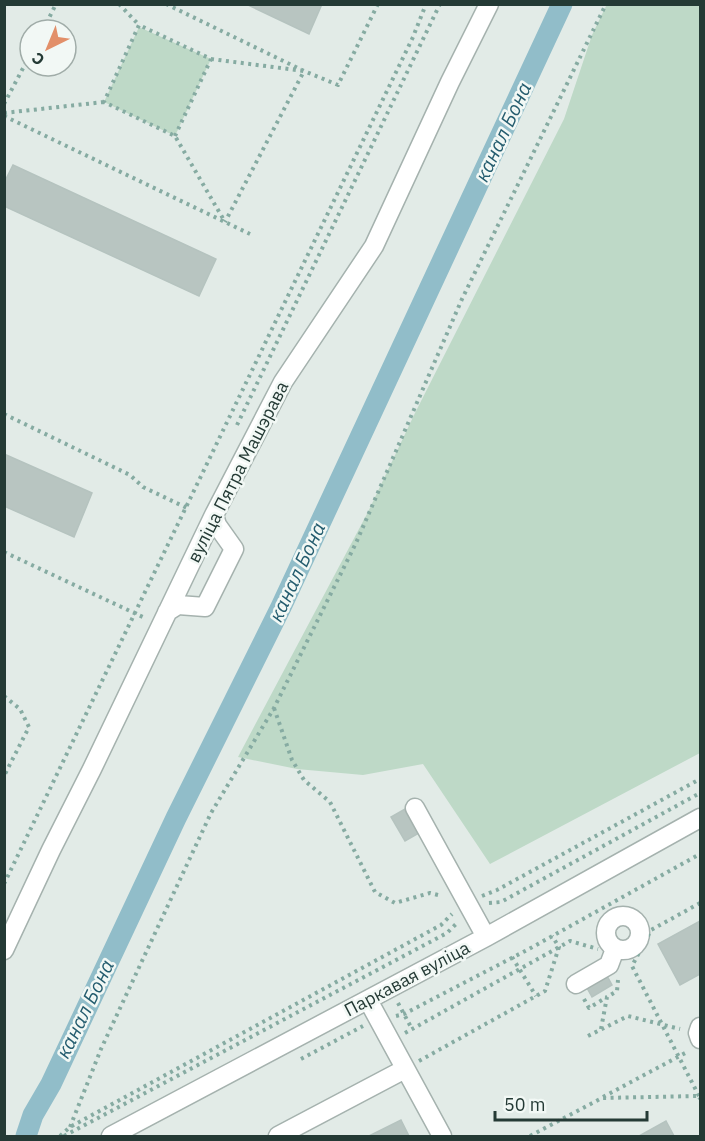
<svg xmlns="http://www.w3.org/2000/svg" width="705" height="1141" viewBox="0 0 705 1141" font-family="'IBM Plex Sans',sans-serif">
<rect width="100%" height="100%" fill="#e2ebe7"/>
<!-- green -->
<path fill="#bed9c7" d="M607 4 700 5V753L490 864 423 764 363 775 297 769 238 757 368 512 415 413 564 119 592 35Z
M139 27 211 59 175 136 104 102Z"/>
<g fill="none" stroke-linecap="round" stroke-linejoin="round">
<!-- canal -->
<path stroke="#91bdc9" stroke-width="21" d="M26 1136 33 1115 51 1084 176 818 281 607 562 4"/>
</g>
<!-- building -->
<path fill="#b8c5c1" stroke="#b5c3bf" stroke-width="1.5" d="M246 4H322L309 34Z
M13 165 216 259 199 296 4 206V183Z
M4 454 92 493 74 537 4 506Z
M405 809 419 833 405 841 391 817Z
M700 921V974L680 985 658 944Z
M606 974 612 985 592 997 586 986Z
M401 1120 409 1136H369Z
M666 1121 674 1136H639Z"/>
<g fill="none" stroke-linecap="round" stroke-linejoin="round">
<!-- minor casing -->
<g stroke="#a5b2ae" stroke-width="21">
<path id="minor" d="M167 612 178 605 205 607 234 549 217 525 214 515
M415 808 486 937
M606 933a17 17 0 1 1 34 0a17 17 0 1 1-34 0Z
M4 950 51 850 92 769 214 515 283 382 374 246 450 82 489 4
M576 984 609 965 615 949
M368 1000 442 1136
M700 1027 698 1033 700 1039
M111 1136 486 937 700 818
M278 1136 405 1069"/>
</g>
<!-- path -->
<path stroke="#86aba2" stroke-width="4" stroke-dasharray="3 4.5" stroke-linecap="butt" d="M119 4 139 25
M166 4 304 71 338 85 378 4
M43 30 56 4
M211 59 304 71 225 222
M4 104 30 55
M4 113 104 102
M4 116 250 234
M175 136 211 59 139 25 104 102 175 136 225 222
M4 414 130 475 143 487 187 508
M237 425 440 4
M4 552 145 618
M4 696 20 709 29 727 4 776
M274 708 292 760 304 780 330 802 375 892 395 903 430 893 442 896
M4 884 413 37 426 4
M482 896 497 890 700 779
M489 903 501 902 700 793
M512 957 536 996
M584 999 589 1008 607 997
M398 1003 412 1029
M396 1016 404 1014 529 949 700 854
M601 1029 607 997 617 991 618 980
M405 1033 570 941 598 949
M588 1036 628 1016 680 1029
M301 1059 363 1026
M419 1061 545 991 559 947 552 936
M699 1096 632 966 651 930 700 903
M603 1097 689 1051
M70 1127 101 1049 211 813 274 708 356 543 462 299 606 4
M60 1136 70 1127 441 925 452 914
M64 1136 447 933 457 923
M530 1136 602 1098 699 1096 700 1099"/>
<!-- minor -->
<use href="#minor" stroke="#fff" stroke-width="18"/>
</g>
<g text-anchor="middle" stroke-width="5" stroke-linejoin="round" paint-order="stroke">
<!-- street labels -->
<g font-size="18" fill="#243a35" stroke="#f2f8f5">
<text transform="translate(238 472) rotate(-63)" y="6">вуліца Пятра Машэрава</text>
<text transform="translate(407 979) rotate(-28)" y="6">Паркавая вуліца</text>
</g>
<!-- water labels -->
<g font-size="20" font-style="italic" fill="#255d6f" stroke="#f2f8f5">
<text transform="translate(503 132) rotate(-65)" y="7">канал Бона</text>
<text transform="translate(297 572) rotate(-65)" y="7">канал Бона</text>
<text transform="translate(85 1009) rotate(-64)" y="7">канал Бона</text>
</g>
</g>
<!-- border -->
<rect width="705" height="1141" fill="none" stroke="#243a35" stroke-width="12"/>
<!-- north arrow -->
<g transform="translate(48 48) rotate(223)"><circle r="28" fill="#f2f8f5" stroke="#a0aca8" stroke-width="1.5"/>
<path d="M0-4.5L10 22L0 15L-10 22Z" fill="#e28f69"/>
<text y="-9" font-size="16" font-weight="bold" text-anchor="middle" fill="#243a35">С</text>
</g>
<!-- scale -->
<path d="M495 1111v9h152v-9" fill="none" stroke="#243a35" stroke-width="3"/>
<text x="504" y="1111" font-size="18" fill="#243a35" stroke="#f2f8f5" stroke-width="4.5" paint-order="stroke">50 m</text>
</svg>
